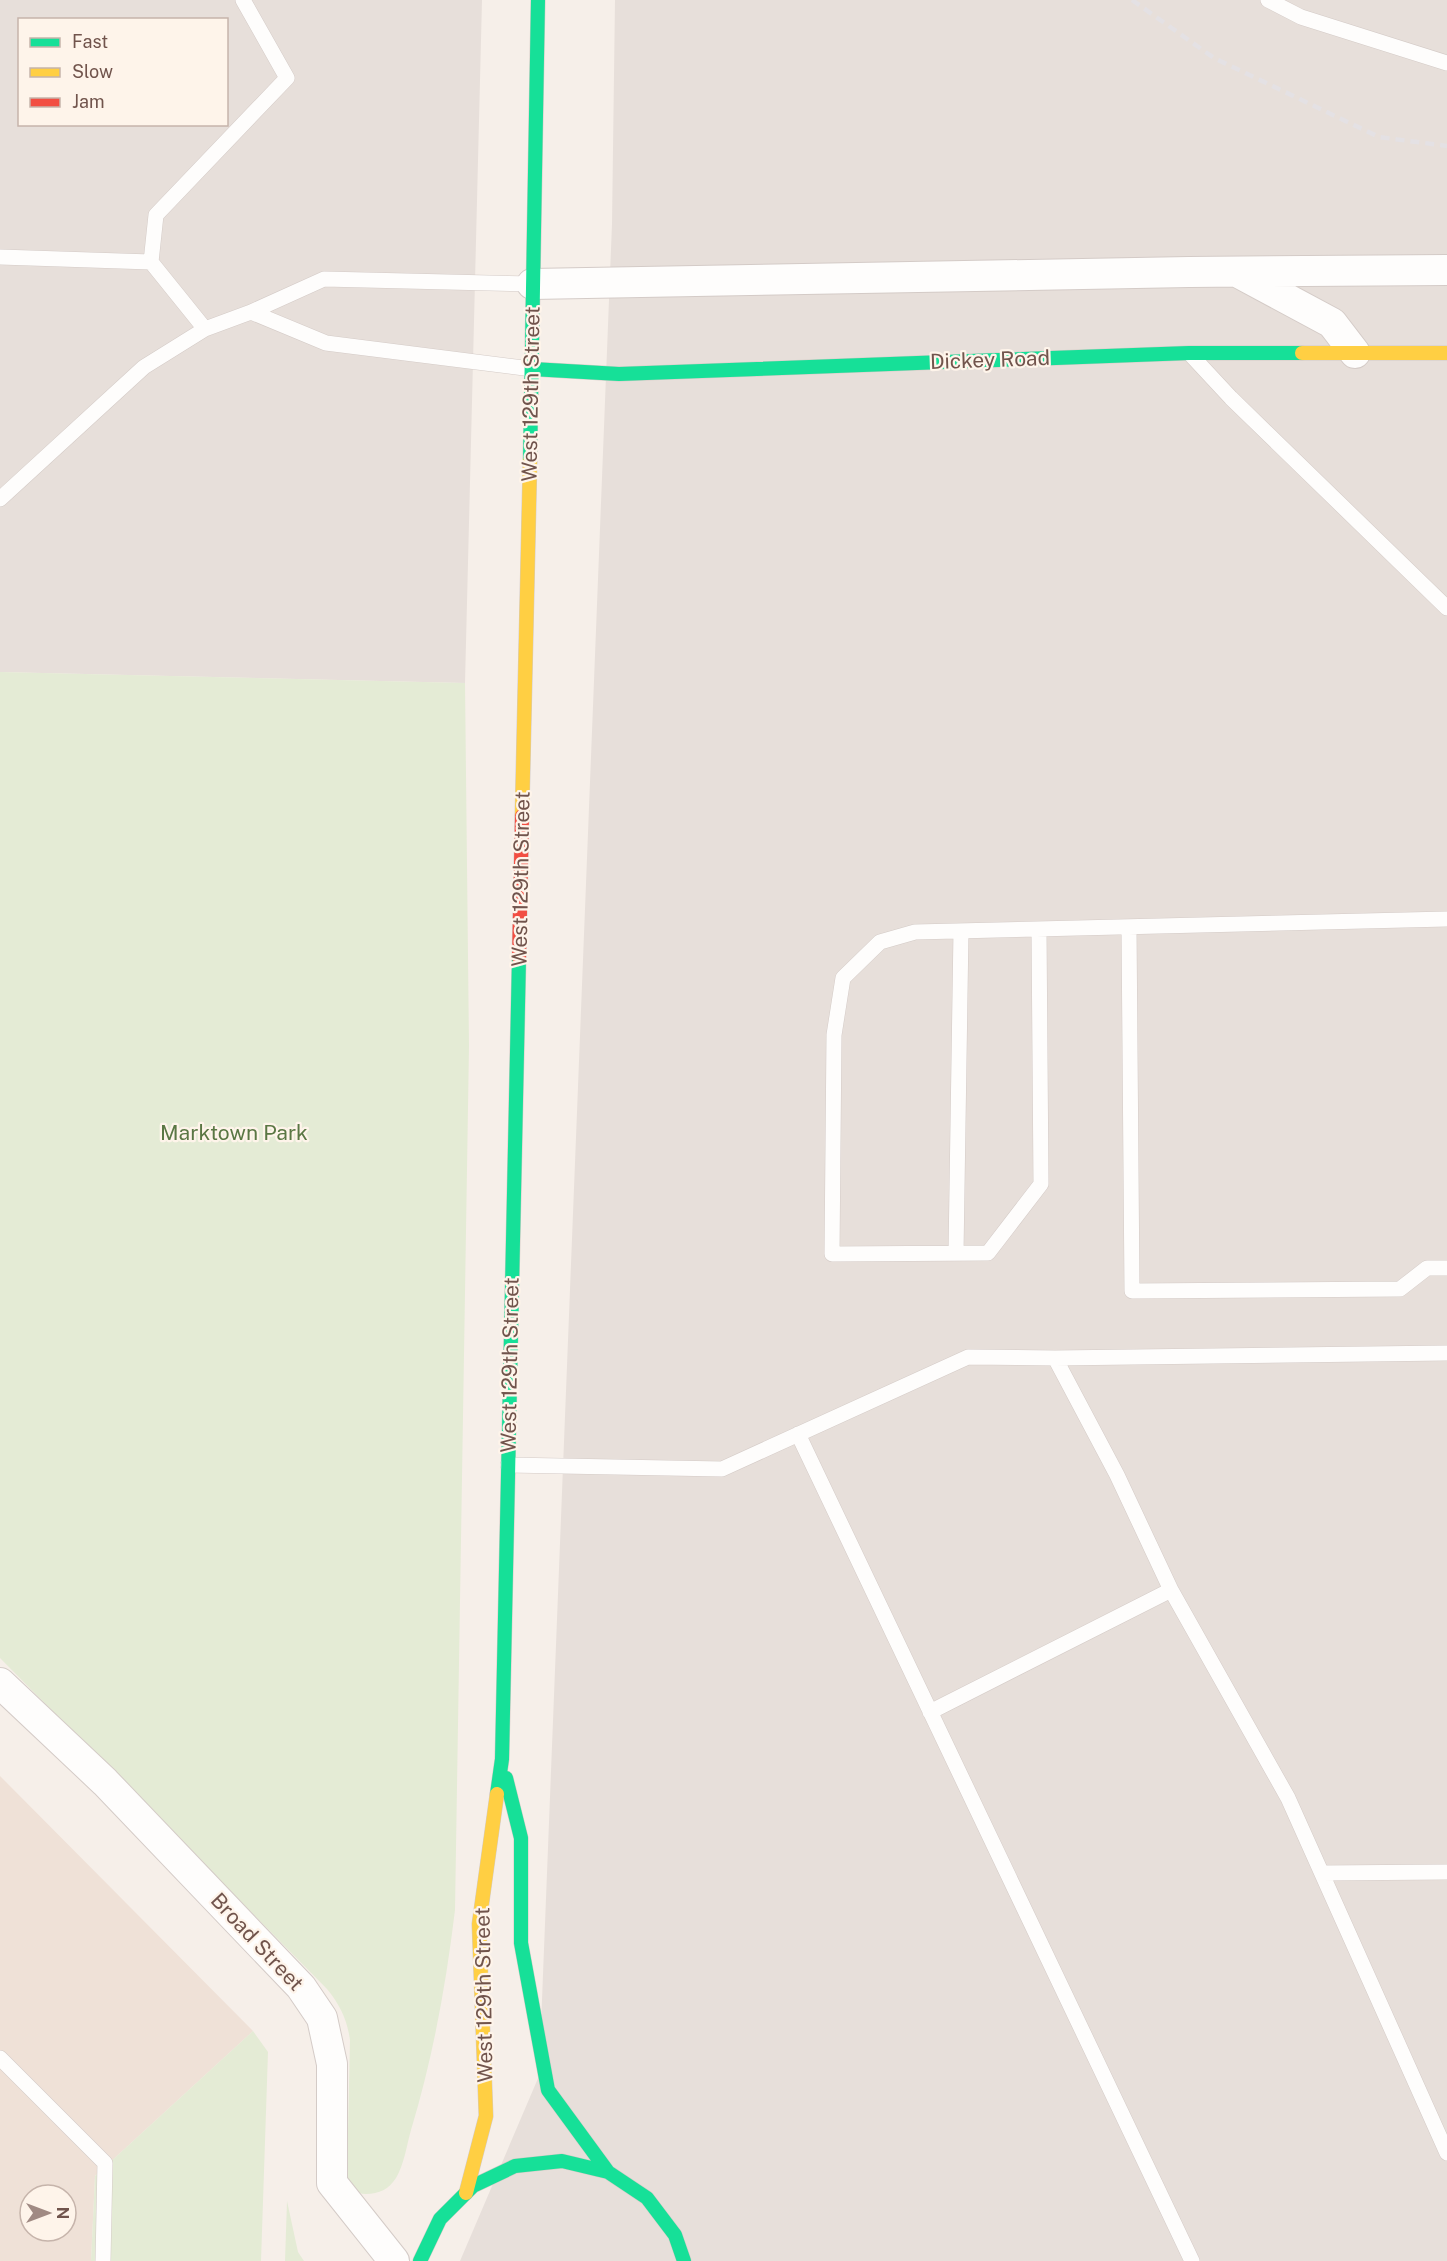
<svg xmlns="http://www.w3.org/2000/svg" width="1447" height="2261" viewBox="0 0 1447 2261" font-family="'Public Sans',sans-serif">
<rect width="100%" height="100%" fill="#f6efe9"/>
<!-- residential -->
<path fill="#efe1d7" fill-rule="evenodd" d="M0 1776 253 2031 95 2176 91 2261H0ZM30 2195H66V2231H30Z"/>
<!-- industrial -->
<path fill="#e7dfda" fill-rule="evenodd" d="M0 0H482L465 683 0 672ZM20 20H226V124H20Z
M615 0H1447V2261H460L539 2076 612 224Z"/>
<!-- green -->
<path fill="#e4ebd5" d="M0 672 465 683 469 1046 455 1910C446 1985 433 2057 411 2130 407 2144 404 2165 396 2178 389 2189 379 2194 366 2194 355 2194 351 2186 347 2177L350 2040C347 2019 340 2005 327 1989L0 1658Z
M253 2031 268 2052 261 2261H91L95 2176Z
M287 2201 298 2252 304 2261H285Z"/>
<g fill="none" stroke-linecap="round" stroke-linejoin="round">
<!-- lane casing -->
<g stroke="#d4cbc7" stroke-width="16">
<path id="lane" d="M1268 0 1301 17 1447 63
M0 257 151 262 205 329
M151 262 156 215 287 78 243 0
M251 312 326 343 532 369
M1191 355 1231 398 1447 608
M0 499 144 367 205 329 251 312 324 279 532 284
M1129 927 1132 1291 1400 1289 1427 1268H1447
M1039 929 1041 1184 988 1253 832 1254 834 1035 843 978 880 942 915 932 1447 919
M956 1253 961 931
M1055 1358 1117 1475 1171 1590 1288 1798 1447 2153
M798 1434 1192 2261
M508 1465 722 1469 968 1357 1055 1358 1447 1353
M930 1712 1171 1590
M1322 1873 1447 1872
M0 2058 105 2163 103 2261"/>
</g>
<!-- street casing -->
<g stroke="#d4cbc7" stroke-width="32">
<path id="street" d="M1239 273 1332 323 1355 353
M532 284 1189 272 1447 270
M0 1683 105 1782 301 1987 322 2018 332 2064V2183L394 2261"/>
</g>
<!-- fast casing -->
<g stroke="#d4cbc6" stroke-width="15">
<path id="fast" d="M532 369 619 374 1189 353H1302
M530 461 538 0
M506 1778 521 1838V1943L548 2090 608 2172
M497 1794 502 1759 519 958
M420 2261 440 2219 473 2186 515 2166 562 2161 608 2172 647 2198 675 2235 684 2261"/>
</g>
<!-- slow casing -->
<g stroke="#d4cbc6" stroke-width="15">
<path id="slow" d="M1302 353H1447
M522 816 530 461
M466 2193 486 2116 479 1924 497 1794"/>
</g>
<!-- jam casing -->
<g stroke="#d4cbc6" stroke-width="15">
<path id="jam" d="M519 958 522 816"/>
</g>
<!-- lane -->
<use href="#lane" stroke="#fefdfc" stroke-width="15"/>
<!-- street -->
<use href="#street" stroke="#fefdfc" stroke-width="30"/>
<!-- fast -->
<use href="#fast" stroke="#16e098" stroke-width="14"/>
<!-- slow -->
<use href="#slow" stroke="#ffcf43" stroke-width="14"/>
<!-- jam -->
<use href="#jam" stroke="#f24e42" stroke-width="14"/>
<!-- rail -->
<path stroke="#e4e1e4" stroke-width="4.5" stroke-dasharray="9 6" stroke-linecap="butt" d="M1132 0 1214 58 1379 137 1447 146"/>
</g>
<g text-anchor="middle" stroke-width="4.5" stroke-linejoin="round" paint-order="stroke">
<!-- street labels -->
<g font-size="21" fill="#71544c" stroke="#fef4ea">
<text transform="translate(990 360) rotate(-2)" y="7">Dickey Road</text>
<text transform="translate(531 394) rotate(-89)" y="7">West 129th Street</text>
<text transform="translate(521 879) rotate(-89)" y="7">West 129th Street</text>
<text transform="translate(510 1365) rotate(-89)" y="7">West 129th Street</text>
<text transform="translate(257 1942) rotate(47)" y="7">Broad Street</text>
<text transform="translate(484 1995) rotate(-91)" y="7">West 129th Street</text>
</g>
<!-- park labels -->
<g font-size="21" fill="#5a7744" stroke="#fef4ea">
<text x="234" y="1140">Marktown Park</text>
</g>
</g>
<!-- legend -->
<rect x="18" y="18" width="210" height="108" fill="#fef4ea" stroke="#c6b4ab" stroke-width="1.5"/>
<rect x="30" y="38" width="30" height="9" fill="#16e098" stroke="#c6b4ab" stroke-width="1.5"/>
<text x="72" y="48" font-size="18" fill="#71544c">Fast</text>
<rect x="30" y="68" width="30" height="9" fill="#ffcf43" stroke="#c6b4ab" stroke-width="1.5"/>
<text x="72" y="78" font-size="18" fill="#71544c">Slow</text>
<rect x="30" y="98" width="30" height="9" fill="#f24e42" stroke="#c6b4ab" stroke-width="1.5"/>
<text x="72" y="108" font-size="18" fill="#71544c">Jam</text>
<!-- north arrow -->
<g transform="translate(48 2213) rotate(90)"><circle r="28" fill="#fef4ea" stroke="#c6b4ab" stroke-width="1.5"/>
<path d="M0-4.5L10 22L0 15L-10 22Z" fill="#a08a83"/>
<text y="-9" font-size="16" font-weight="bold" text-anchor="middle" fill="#71544c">N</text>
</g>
</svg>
